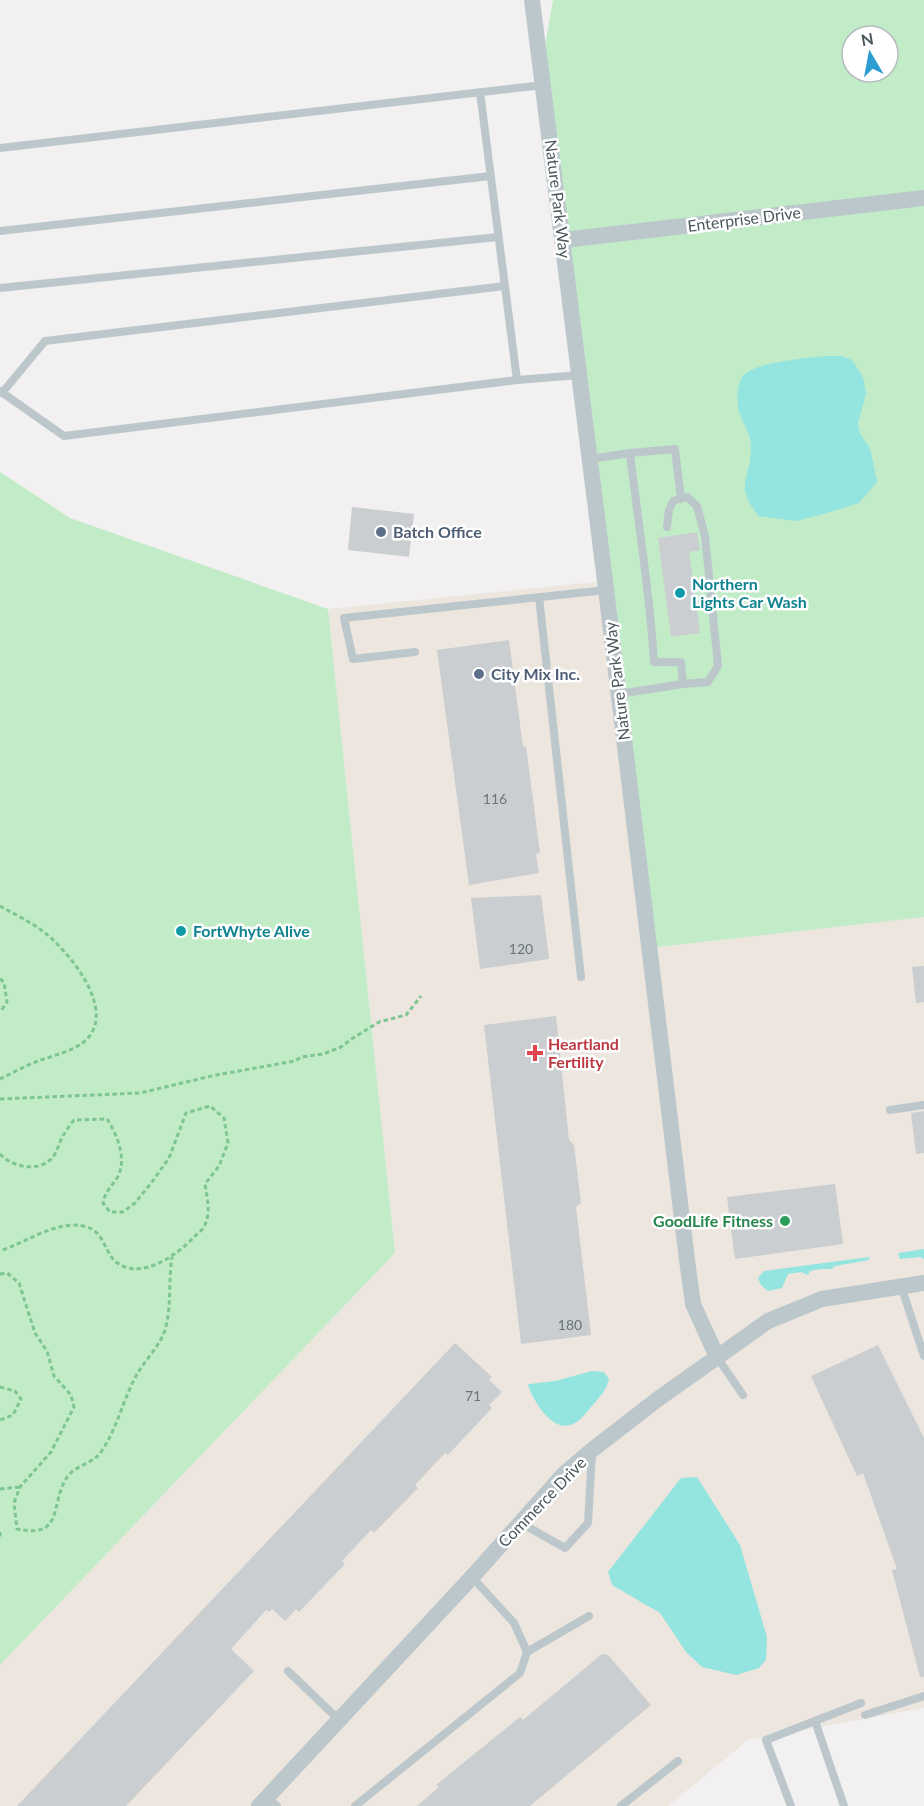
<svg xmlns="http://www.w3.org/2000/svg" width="924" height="1806" viewBox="0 0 924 1806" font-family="Lato,sans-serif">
<rect width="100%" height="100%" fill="#f2f0f0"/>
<!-- commercial -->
<path fill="#ece6df" d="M605 581 649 948 924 917V1708L748 1740 668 1806H0V1665L395 1253 328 609Z"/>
<!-- green -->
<path fill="#c2ebc8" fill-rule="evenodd" d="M553 0H924V917L649 948 541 70ZM852 36H888V72H852Z
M0 472 70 518 328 609 395 1253 0 1665Z"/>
<!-- water -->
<path fill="#94e4e0" d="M823 356H841L852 360 863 377 866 394 858 423 860 434 870 448 877 482 859 503 824 514 796 521 759 516C733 485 751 480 751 447 751 433 743 424 739 412 737 402 736 385 743 376 755 362 804 359 823 356Z
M924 1249V1259L920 1257 900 1259 898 1253Z
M869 1257V1260L835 1266 832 1269H820L810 1271 808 1275 801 1272 788 1274 782 1288 768 1291 761 1285 758 1278 764 1271Z
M592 1371 604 1372 609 1379C606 1391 599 1398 591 1407 585 1414 579 1423 570 1425 551 1431 533 1400 528 1385L530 1384 555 1381Z
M697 1477 740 1545 767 1637 766 1660 759 1668 736 1675 702 1667 686 1652 660 1613 612 1585 608 1572 681 1478Z"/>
<!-- building -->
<path fill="#caced0" d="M352 507 414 514 409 557 348 550Z
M697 532 700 550 689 552 700 633 671 637 658 538Z
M509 640 523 747 526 746 540 853 536 854 539 873 469 885 437 650Z
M541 895 549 959 480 969 471 898Z
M924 966V1002L916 1003 912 967Z
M556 1016 569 1140 574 1145 581 1203 576 1207 591 1335 521 1344 484 1025Z
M924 1111V1153L916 1154 911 1113Z
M835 1184 843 1244 735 1259 727 1197Z
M455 1343 492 1377 489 1380 502 1392 489 1405 492 1408 448 1455 445 1453 415 1485 418 1488 374 1533 371 1530 342 1561 345 1564 299 1612 296 1609 285 1621 272 1609 269 1612 266 1610 231 1649 254 1671 126 1806H17Z
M878 1345 924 1438V1677H920L892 1570 897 1569 863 1473 857 1476 811 1376Z
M602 1654 608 1655 651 1705 530 1806H417L439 1787 436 1785 520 1717 523 1720Z"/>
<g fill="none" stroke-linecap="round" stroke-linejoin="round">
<!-- path -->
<path stroke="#7ec690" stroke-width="3" stroke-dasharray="4.5 3" stroke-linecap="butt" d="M0 906C14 914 31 922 44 932 69 952 115 1007 88 1038 76 1051 54 1055 38 1061 25 1066 12 1073 0 1079
M0 979 4 982 7 1002 0 1012
M0 1099 140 1093 216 1075 295 1061 301 1057 323 1054 341 1047 353 1038 379 1022 406 1015 421 996
M0 1154C12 1167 38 1173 52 1158 57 1153 59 1142 63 1136 66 1131 70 1125 74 1120L107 1119C117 1135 128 1160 117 1178 111 1187 105 1192 103 1203L110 1212H123L135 1203 152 1182 169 1158 186 1113 210 1106 224 1118 228 1143 219 1166 205 1184C207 1198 211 1211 205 1225 203 1230 197 1234 193 1238 176 1256 140 1281 116 1262 105 1253 104 1232 87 1227 59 1218 25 1243 0 1251
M0 1274 7 1273 19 1283 35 1333 47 1351 54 1376 71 1395 74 1407 51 1452 20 1487 14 1503 17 1529C66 1539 49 1502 68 1476 76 1465 94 1463 101 1452 117 1429 123 1400 136 1376 144 1361 160 1346 165 1330 172 1306 168 1281 172 1257
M0 1387 15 1391 21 1399 13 1415 0 1420
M0 1489 20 1487
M0 1532V1538"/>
<!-- service -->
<path stroke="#bcc7cb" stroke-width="8" d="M480 92 517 380 580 375
M0 148 543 85
M0 231 491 176
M0 288 498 237
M0 391 64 436 517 380
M2 393 45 341 505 286
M630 453 675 449 681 499
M590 459 630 453C638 523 650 592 654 662H681L683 684 619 694
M667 527 669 510 673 501 687 497 697 506 705 536 718 666 708 682 683 684
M539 597 581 977
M415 652 353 659 344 618 606 590
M890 1110 924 1105
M901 1286 924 1356
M717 1357 743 1395
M521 1523 565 1548 588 1523 592 1452
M527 1652 589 1616
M288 1671 339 1720
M865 1715 924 1696
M815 1721 844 1806
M267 1797 277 1806
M355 1806 520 1673 527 1652 514 1623 472 1577
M621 1806 678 1761
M791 1806 766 1740 861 1703"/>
<!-- minor -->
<path stroke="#bcc7cb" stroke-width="16" d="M532 0 605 581 687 1260 693 1304 717 1357
M564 240 924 198
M259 1806 472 1577 564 1474 592 1450 658 1399 768 1321 822 1299 924 1283"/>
</g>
<!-- markers -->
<g fill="#5c6f8a" stroke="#fff" stroke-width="2">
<circle cx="381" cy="532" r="6"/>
<circle cx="479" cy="674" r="6"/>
</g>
<g fill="#0f9aa8" stroke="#fff" stroke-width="2">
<circle cx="680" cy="593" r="6"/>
<circle cx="181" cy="931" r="6"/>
</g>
<path fill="#e0444e" stroke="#fff" stroke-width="2" d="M532 1044h6v6h6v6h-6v6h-6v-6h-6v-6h6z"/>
<circle fill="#2e9e5b" stroke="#fff" stroke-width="2" cx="785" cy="1221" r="6"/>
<g text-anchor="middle" stroke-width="5" stroke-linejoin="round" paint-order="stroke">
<!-- number labels -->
<g font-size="14" fill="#697578">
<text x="495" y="804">116</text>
<text x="521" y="954">120</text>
<text x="570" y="1330">180</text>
<text x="473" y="1401">71</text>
</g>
<!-- street labels -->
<g font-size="16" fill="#49575b" stroke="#fff">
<text transform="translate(558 199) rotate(83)" y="6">Nature Park Way</text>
<text transform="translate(744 219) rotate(-7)" y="6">Enterprise Drive</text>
<text transform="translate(617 681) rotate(-97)" y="6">Nature Park Way</text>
<text transform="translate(542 1502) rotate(-46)" y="6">Commerce Drive</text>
</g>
<!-- service labels -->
<g font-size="16" font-weight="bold" fill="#4e5e75" stroke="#fff" text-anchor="start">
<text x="393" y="538">Batch Office</text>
<text x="491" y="680">City Mix Inc.</text>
</g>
<!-- culture labels -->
<g font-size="16" font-weight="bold" fill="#0d838f" stroke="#fff" text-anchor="start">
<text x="692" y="590">Northern<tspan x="692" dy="18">Lights Car Wash</tspan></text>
<text x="193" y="937">FortWhyte Alive</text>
</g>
<!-- health labels -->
<g font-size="16" font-weight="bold" fill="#be3a42" stroke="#fff" text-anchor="start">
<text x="548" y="1050">Heartland<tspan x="548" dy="18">Fertility</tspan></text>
</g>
<!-- leisure labels -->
<g font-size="16" font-weight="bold" fill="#27864d" stroke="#fff" text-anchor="end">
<text x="773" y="1227">GoodLife Fitness</text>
</g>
</g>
<!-- north arrow -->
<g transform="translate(870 54) rotate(350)"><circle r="28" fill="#ffffff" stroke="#b6bcbd" stroke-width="1.5"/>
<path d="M0-4.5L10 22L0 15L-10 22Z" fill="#2b9dd0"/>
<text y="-9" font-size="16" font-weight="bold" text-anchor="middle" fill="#49575b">N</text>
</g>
</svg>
